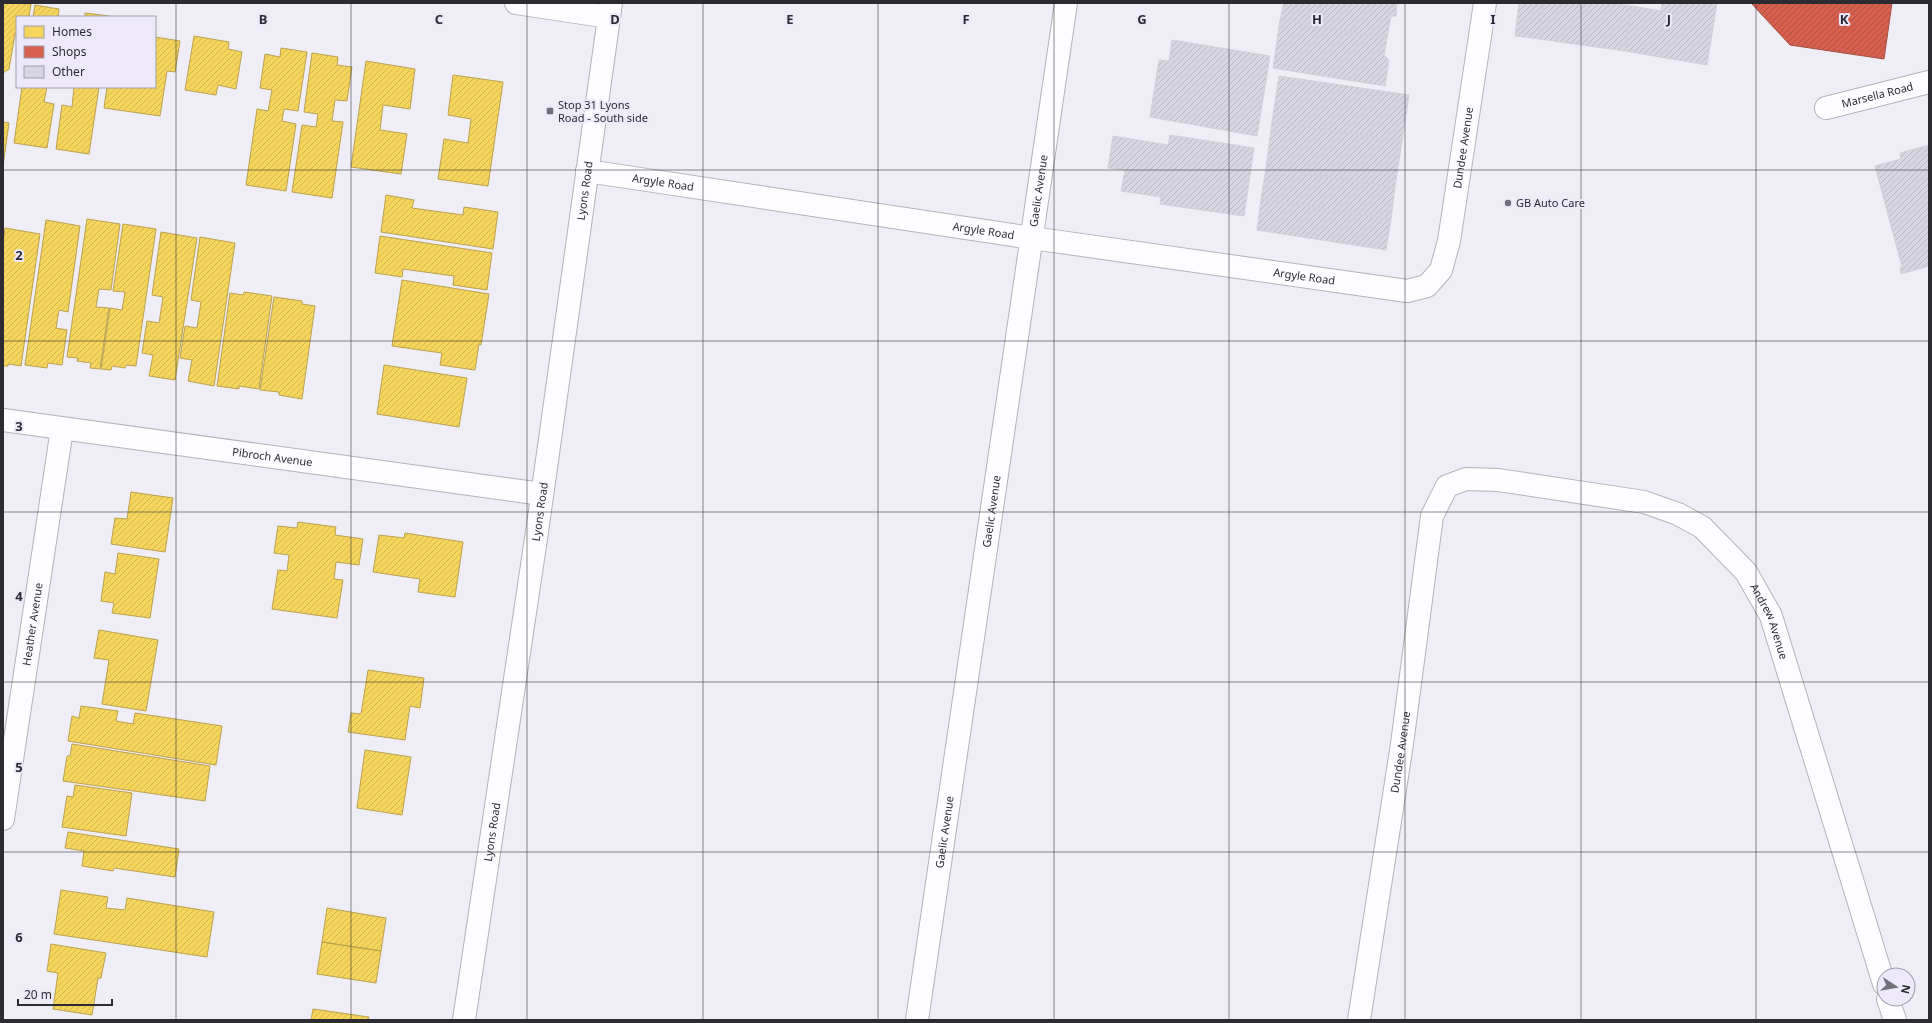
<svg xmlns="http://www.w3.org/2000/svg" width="1932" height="1023" viewBox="0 0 1932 1023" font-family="'Noto Sans',sans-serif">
<defs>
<pattern id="homes-hatch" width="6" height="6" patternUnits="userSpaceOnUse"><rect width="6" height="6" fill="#f6d55c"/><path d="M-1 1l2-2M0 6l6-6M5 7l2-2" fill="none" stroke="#d3b750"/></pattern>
<pattern id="shops-hatch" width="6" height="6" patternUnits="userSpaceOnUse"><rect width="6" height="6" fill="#d6604d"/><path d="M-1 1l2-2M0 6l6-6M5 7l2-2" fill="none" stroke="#ae4f41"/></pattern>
<pattern id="building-hatch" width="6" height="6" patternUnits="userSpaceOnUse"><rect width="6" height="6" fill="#d8d5e3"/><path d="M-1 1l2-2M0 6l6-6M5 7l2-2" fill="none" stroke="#bab7c3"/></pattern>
</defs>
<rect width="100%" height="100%" fill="#efedf6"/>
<!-- homes -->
<path fill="url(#homes-hatch)" stroke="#baa24f" d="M3 3 31 4 29 17H17V35L15 34 9 69 3 73Z
M35 5 59 9 58 17H33Z
M85 13 109 16V17H85Z
M194 36 229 42 228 49 242 52 236 89 218 85 216 95 185 90Z
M155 37 180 41 175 72 167 71 160 116 104 108 107 87H155Z
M281 48 307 52 298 111 284 109 282 121 296 124 286 191 246 185 257 109 268 111 272 90 260 88 265 54 280 57Z
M312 53 338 57 337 65 352 67 347 101 335 100 332 121 343 122 332 198 292 192 302 125 316 127 318 114 304 112Z
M366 61 415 69 410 109 383 105 380 130 407 134 401 174 351 167Z
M453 75 503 82 488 186 438 179 444 139 468 143 471 119 448 115Z
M22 87H47L44 102 54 104 47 148 14 143Z
M74 87H99L89 154 56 149 62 105 72 107Z
M3 122 9 123 3 166Z
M386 195 414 200 412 208 463 215 464 207 498 212 493 249 381 232Z
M87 219 120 224 111 290 99 289 96 307 109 308 100 369 90 368 91 363 77 361 78 358 67 357Z
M46 220 80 226 68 312 59 310 56 328 67 330 62 365 48 363 47 368 25 365Z
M123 224 156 229 136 366 126 365 125 368 112 366 111 370 101 369 110 308 122 310 125 292 113 291Z
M5 228 40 234 21 366 8 364V366H3V244Z
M161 232 197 238 175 380 149 376 153 355 142 353 147 321 159 323 163 297 152 295Z
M380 236 492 253 487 290 453 285 454 276 403 269 402 277 375 273Z
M200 237 235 243 214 386 188 381 192 360 180 358 185 326 197 328 201 302 191 300Z
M402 280 489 294 481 345 479 344 475 370 440 365 442 353 392 346Z
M244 292 272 296 259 389 239 386V389L217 386 230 293 243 295Z
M274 297 302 301V304L315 306 302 399 279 395V392L260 390Z
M384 365 467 378 459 427 377 414Z
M131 492 173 498 165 552 111 544 115 518 127 519Z
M298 522 336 527 335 535 363 539 359 565 336 562 334 579 343 580 337 618 272 609 278 570 287 571 289 555 274 553 278 526 297 528Z
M405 533 463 542 455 597 418 592 420 579 373 572 379 535 404 538Z
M118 553 159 559 150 618 112 613 114 603 101 601 105 572 115 574Z
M99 630 158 640 146 711 102 704 109 660 94 658Z
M368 670 424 678 420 708 410 706 405 740 348 732 351 713 361 714Z
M81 706 118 711 116 721 133 724 135 713 222 726 216 765 68 741 72 716 79 718Z
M72 744 210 766 205 801 63 781 67 756H70Z
M365 750 411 757 402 815 357 808Z
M75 785 132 793 126 836 62 827 67 796 73 797Z
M68 832 179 849 175 877 114 868 113 871 82 866 84 851 65 848Z
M61 890 108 897 106 908 125 910 127 898 214 912 207 957 54 934Z
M327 908 386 918 381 951 322 942Z
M322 942 381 951 376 983 317 974Z
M51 944 106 953 101 978H98L92 1015 53 1009 58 973 47 971Z
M313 1009 369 1017 368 1020H311Z"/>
<!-- shops -->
<path fill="url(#shops-hatch)" stroke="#a35045" d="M1751 3H1892L1884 59 1790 45Z"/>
<!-- building -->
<path fill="url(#building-hatch)" stroke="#d2d0d8" d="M1284 3H1397L1396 16H1391L1387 38 1280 20Z
M1519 3H1544L1539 39 1515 36Z
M1544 3H1611L1632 6 1625 51 1539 39Z
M1662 3H1717L1707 65 1625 51 1632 6 1661 11Z
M1280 20 1387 38 1384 55 1389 60 1385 86 1273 68Z
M1172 40 1270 56 1257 136 1150 117 1159 60 1169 61Z
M1279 76 1409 95 1402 141 1272 122Z
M1272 122 1402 141 1395 187 1266 168Z
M1170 135 1254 148 1244 216 1160 204 1161 197 1121 191 1125 170 1108 168 1113 136 1168 145Z
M1929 145V266L1901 274 1900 267H1902L1875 166 1901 159 1900 153Z
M1266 168 1395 187 1391 219 1261 199Z
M1261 199 1391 219 1386 250 1257 230Z"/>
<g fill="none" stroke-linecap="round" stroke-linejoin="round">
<!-- minor casing -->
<g stroke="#b4b3ba" stroke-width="24">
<g id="minor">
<path d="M516 3 609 17"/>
<path id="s1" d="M1826 108 1929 82"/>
<path id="s2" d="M587 171 1032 238 1407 291 1427 286 1441 270 1449 241 1485 3"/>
<path id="s3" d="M3 420 542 494"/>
<path id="s4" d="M3 819 62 429"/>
<path d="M1888 999 1895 1020"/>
<path id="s5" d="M917 1020 1066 3"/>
<path id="s6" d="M1359 1020 1402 744 1432 516 1447 486 1466 479 1498 480 1644 502 1678 514 1702 527 1746 572 1771 616 1884 984"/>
</g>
</g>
<!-- tertiary casing -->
<g stroke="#b4b3ba" stroke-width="24">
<g id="tertiary">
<path id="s7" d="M464 1020 537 532 611 3"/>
</g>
</g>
<!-- minor -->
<use href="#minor" stroke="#fdfcfe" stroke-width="22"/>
<!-- tertiary -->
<use href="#tertiary" stroke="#fdfcfe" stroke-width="22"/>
</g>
<!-- grid -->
<path fill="none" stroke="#2d2b32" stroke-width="1" stroke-opacity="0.55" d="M176 3V1020M351 3V1020M527 3V1020M703 3V1020M878 3V1020M1054 3V1020M1229 3V1020M1405 3V1020M1581 3V1020M1756 3V1020M3 170H1929M3 341H1929M3 512H1929M3 682H1929M3 852H1929"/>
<!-- markers -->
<g fill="#716f77" stroke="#ede9fa" stroke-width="1.5">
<rect x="546" y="107" width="8" height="8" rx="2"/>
<circle cx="1508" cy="203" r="4"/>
</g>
<g text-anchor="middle" stroke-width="4" stroke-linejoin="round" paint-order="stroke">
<!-- street labels -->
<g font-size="11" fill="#2d2b32" stroke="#ede9fa">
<text dy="4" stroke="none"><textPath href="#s1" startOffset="53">Marsella Road</textPath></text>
<text dy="4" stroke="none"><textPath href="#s2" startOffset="995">Dundee Avenue</textPath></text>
<text dy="4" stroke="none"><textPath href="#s2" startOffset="77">Argyle Road</textPath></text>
<text dy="4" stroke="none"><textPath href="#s7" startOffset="838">Lyons Road</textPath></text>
<text dy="4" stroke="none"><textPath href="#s5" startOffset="838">Gaelic Avenue</textPath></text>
<text dy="4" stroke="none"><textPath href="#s2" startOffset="401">Argyle Road</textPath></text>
<text dy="4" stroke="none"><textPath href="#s2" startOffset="725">Argyle Road</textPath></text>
<text dy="4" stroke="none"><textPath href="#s3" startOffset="272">Pibroch Avenue</textPath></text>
<text dy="4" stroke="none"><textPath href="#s7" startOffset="514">Lyons Road</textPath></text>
<text dy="4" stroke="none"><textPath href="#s5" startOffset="514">Gaelic Avenue</textPath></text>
<text dy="4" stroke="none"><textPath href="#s6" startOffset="924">Andrew Avenue</textPath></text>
<text dy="4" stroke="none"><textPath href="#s4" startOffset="197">Heather Avenue</textPath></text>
<text dy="4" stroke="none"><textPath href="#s6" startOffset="271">Dundee Avenue</textPath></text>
<text dy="4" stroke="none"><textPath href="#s7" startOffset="190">Lyons Road</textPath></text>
<text dy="4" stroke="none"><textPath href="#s5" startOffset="190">Gaelic Avenue</textPath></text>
</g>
<!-- poi labels -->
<g font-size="11" fill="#2d2b32" stroke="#ede9fa" text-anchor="start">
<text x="558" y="109">Stop 31 Lyons<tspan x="558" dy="13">Road - South side</tspan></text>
<text x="1516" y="207">GB Auto Care</text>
</g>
</g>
<g font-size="13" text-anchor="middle" font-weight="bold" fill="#2d2b32" stroke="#ede9fa" stroke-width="4" stroke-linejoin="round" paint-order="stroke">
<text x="263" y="24">B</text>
<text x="439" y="24">C</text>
<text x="615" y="24">D</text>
<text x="790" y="24">E</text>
<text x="966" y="24">F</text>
<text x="1142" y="24">G</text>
<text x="1317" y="24">H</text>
<text x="1493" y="24">I</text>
<text x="1669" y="24">J</text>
<text x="1844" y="24">K</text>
<text x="19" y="260">2</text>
<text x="19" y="431">3</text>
<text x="19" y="601">4</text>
<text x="19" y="772">5</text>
<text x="19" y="942">6</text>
</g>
<!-- border -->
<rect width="1932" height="1023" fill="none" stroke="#2d2b32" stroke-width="8"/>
<!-- legend -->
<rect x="16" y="16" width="140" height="72" fill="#ede9fa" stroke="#a09daa"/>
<rect x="24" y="26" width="20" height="12" fill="#f6d55c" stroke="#a09daa"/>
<text x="52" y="36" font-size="12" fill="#2d2b32">Homes</text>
<rect x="24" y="46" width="20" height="12" fill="#d6604d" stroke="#a09daa"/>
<text x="52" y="56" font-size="12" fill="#2d2b32">Shops</text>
<rect x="24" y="66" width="20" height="12" fill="#d8d5e3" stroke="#a09daa"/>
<text x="52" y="76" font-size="12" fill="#2d2b32">Other</text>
<!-- north arrow -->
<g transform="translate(1896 987) rotate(102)"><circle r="19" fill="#ede9fa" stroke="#a09daa"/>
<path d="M0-3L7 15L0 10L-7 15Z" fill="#716f77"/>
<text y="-6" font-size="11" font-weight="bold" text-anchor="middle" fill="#2d2b32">N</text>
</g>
<!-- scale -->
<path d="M18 999v6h94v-6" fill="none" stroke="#2d2b32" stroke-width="2"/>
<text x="24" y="999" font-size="12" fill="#2d2b32" stroke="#ede9fa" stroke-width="3" paint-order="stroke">20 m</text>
</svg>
